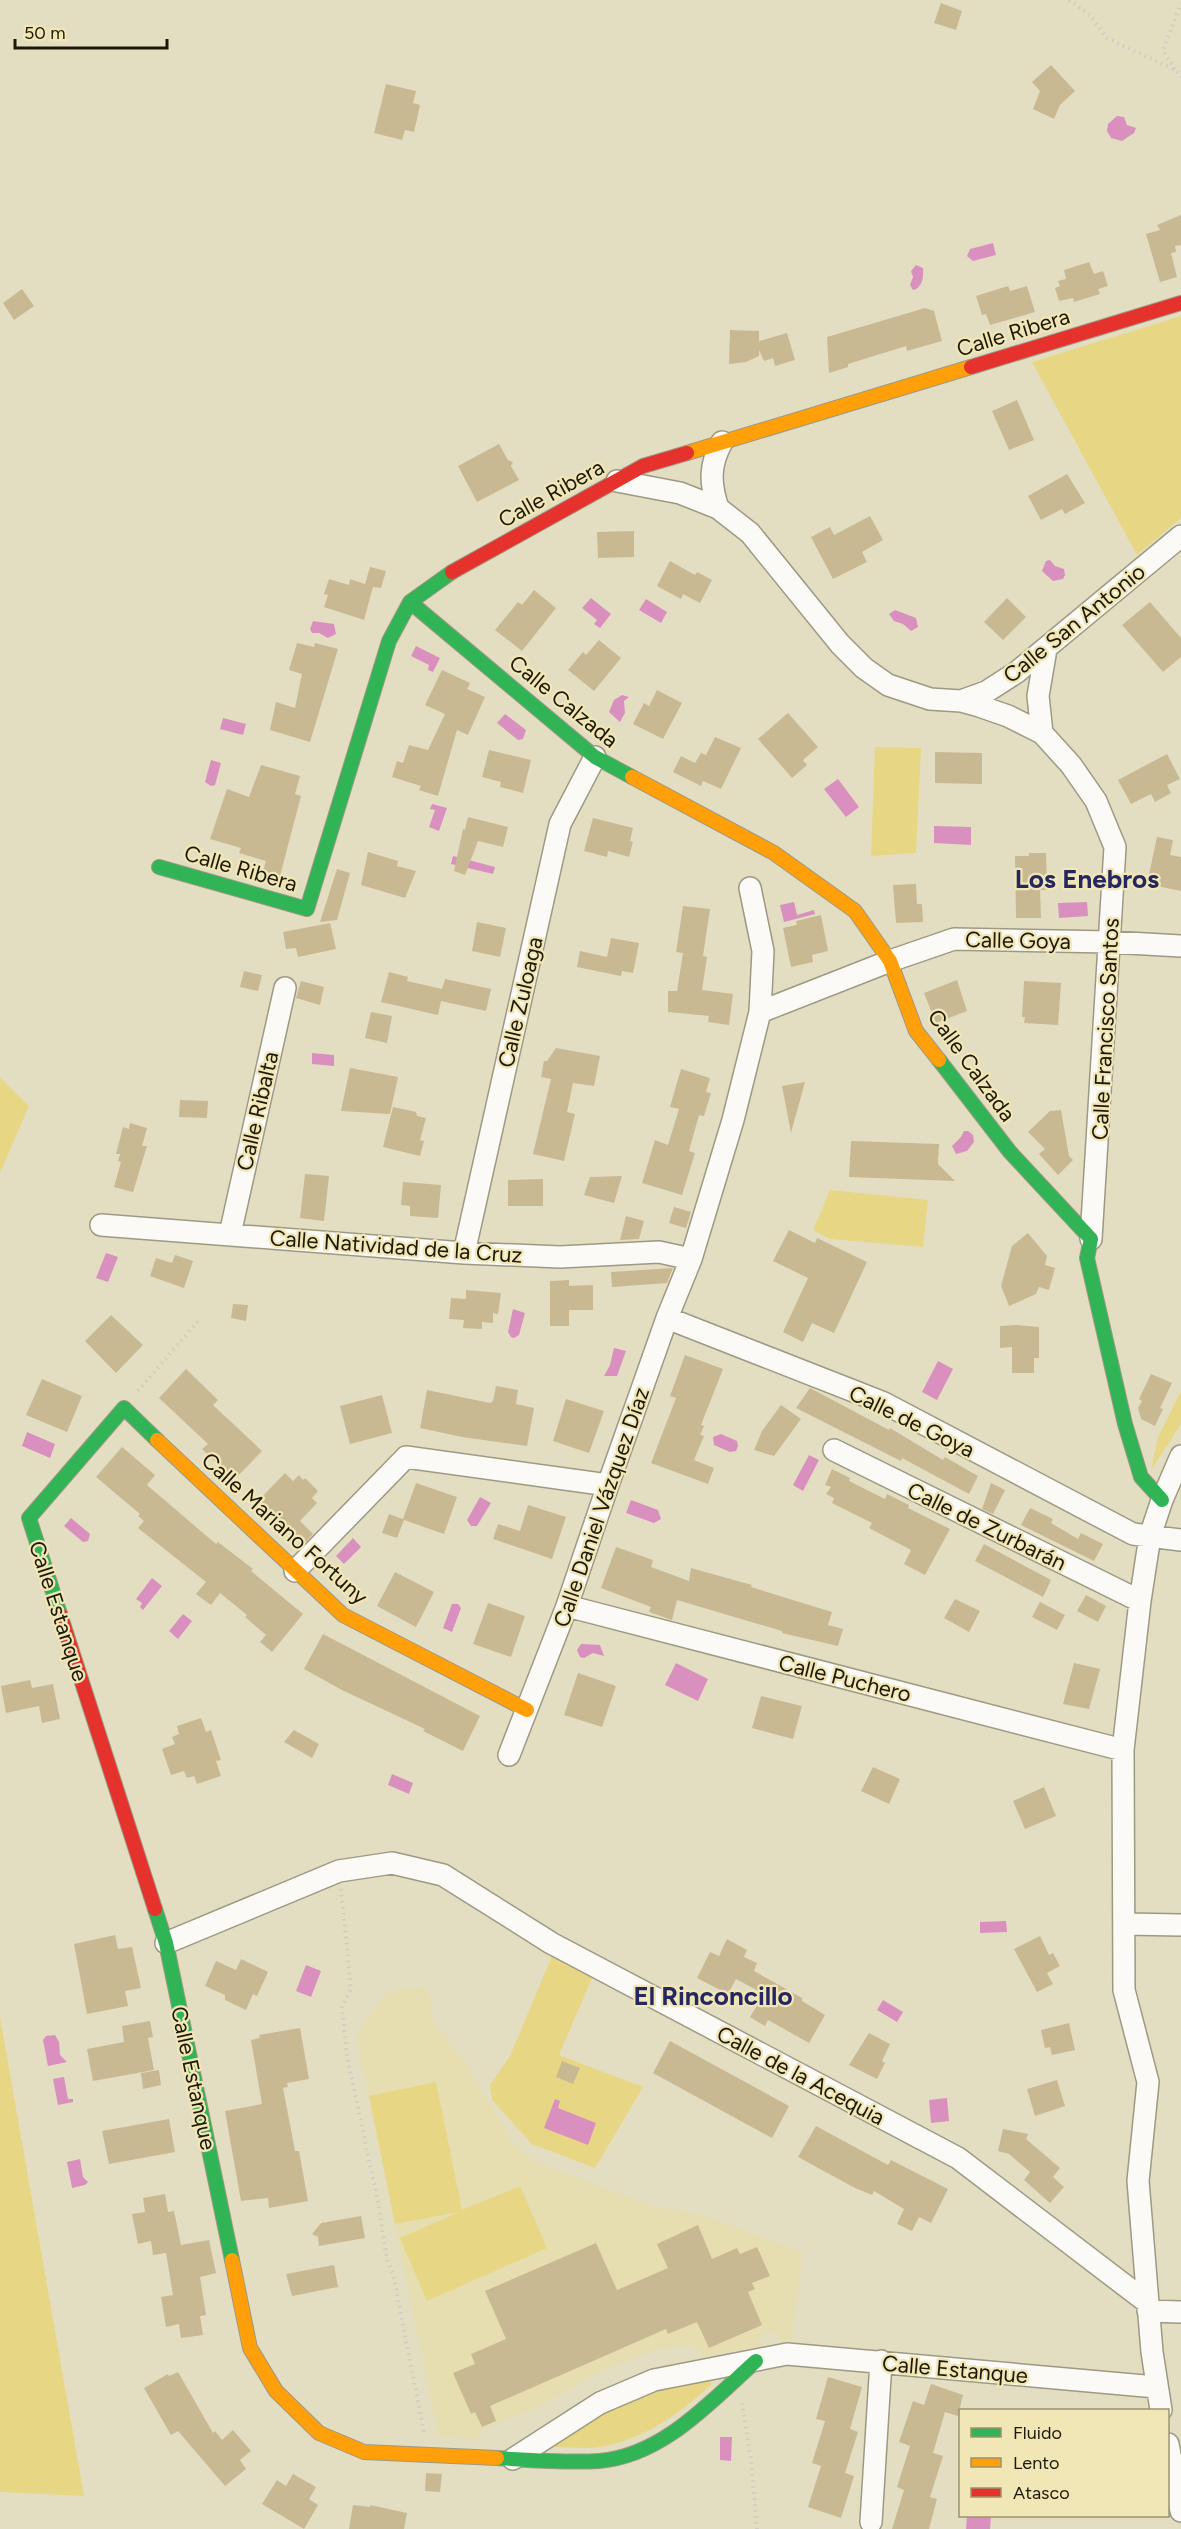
<svg xmlns="http://www.w3.org/2000/svg" width="1181" height="2529" viewBox="0 0 1181 2529" font-family="Figtree,sans-serif">
<rect width="100%" height="100%" fill="#e3dec2"/>
<!-- built -->
<path fill="#e6ddb1" d="M427 1986 434 2023 464 2060 514 2144 530 2159 652 2206 707 2216 803 2253 792 2341 780 2343 777 2332 759 2335V2346L703 2357 693 2346 659 2349 599 2372 538 2407 481 2430 478 2441 438 2435 356 2035 387 1992Z"/>
<!-- green -->
<path fill="#e7d784" d="M1181 316V518L1137 555 1032 362Z
M875 747 921 748 916 853 871 856Z
M0 1078 29 1106 0 1173Z
M830 1190 928 1200 923 1247 830 1239 813 1230Z
M1181 1391V1424L1151 1470 1158 1437Z
M552 1956 592 1978 559 2055 643 2087 595 2168 532 2144 492 2100 490 2085 510 2056Z
M0 2017 84 2496 0 2492Z
M436 2082 462 2210 520 2186 547 2248 427 2301 400 2238 459 2212 395 2224 369 2096Z
M710 2379 712 2384C680 2413 645 2439 601 2447 586 2449 570 2447 555 2447V2442L593 2418 648 2391Z"/>
<!-- water -->
<path fill="#d990be" d="M1117 116 1124 117 1127 125 1136 128 1134 133 1122 141 1111 138 1107 131 1108 124Z
M993 243 996 255 973 261 967 256 970 249Z
M916 265 923 268C924 277 922 288 913 290L910 285 913 277 911 271Z
M1050 560 1055 566 1064 569 1065 575 1063 579 1053 581 1042 571 1046 561Z
M591 598 611 614 600 628 594 624 597 620 582 608Z
M646 599 667 612 661 623 639 610Z
M895 610 916 618 918 627 911 631 903 624 894 621 889 614Z
M313 621 334 624 336 634 328 638 319 633H312L310 629Z
M416 646 440 658 433 672 428 670 429 665 411 656Z
M622 695 629 697 624 701 625 713 620 722 609 712 614 700Z
M505 714 526 730 523 739 518 740 497 723Z
M223 718 246 724 243 735 220 729Z
M211 760 221 763 215 785 211 786 205 782Z
M838 779 859 807 846 817 824 789Z
M432 804 447 808 439 831 429 827 435 810 430 809Z
M934 826 971 827V845L934 843Z
M453 856 495 867 493 874 451 864Z
M794 902 797 915 814 910 815 914 784 922 780 905Z
M1087 902 1088 916 1059 918 1058 903Z
M312 1053 334 1055V1066L312 1064Z
M964 1131H968L973 1135 974 1142 967 1151 956 1154 952 1146 961 1137Z
M106 1253 118 1257 108 1282 96 1278Z
M513 1309 525 1313 519 1335 514 1338 511 1337 508 1332Z
M614 1348 626 1351 617 1376H604L610 1365Z
M938 1361 953 1369 937 1400 922 1392Z
M27 1432 55 1444 50 1458 22 1446Z
M721 1434 737 1441 738 1446 736 1451 730 1452 714 1445 713 1437Z
M809 1455 819 1460 803 1491 793 1485Z
M480 1497 491 1503 477 1526H471L467 1520Z
M631 1500 658 1510 661 1519 654 1523 626 1513Z
M71 1518 90 1534 88 1541 83 1542 64 1526Z
M353 1538 361 1547 344 1564 336 1556Z
M152 1578 162 1586 143 1610 140 1607 142 1603 136 1599Z
M452 1604H458L461 1608 452 1632 443 1628Z
M183 1614 192 1621 178 1639 169 1631Z
M581 1644 600 1645 604 1656 593 1653 584 1658 580 1657 577 1650Z
M676 1663 708 1679 698 1701 665 1685Z
M392 1774 413 1783 409 1794 388 1785Z
M1006 1921 1007 1932 980 1933V1922Z
M306 1965 321 1971 311 1997 296 1991Z
M883 2000 903 2012 897 2022 877 2010Z
M55 2035 59 2042 60 2055 67 2062 48 2066 43 2040 46 2036Z
M64 2077 68 2099H73V2102L58 2105 53 2079Z
M947 2098 949 2121 931 2123 929 2100Z
M555 2099 560 2101 558 2108 596 2123 588 2145 544 2128Z
M80 2159 83 2177 88 2182 85 2185 72 2188 67 2162Z
M720 2437H732L731 2461 720 2460Z
M967 2516H991L990 2529H966Z"/>
<!-- building -->
<path fill="#c9b992" d="M941 3 962 11 956 30 934 23Z
M1051 65 1075 91 1060 105 1054 119 1033 109 1040 91 1032 82Z
M386 84 416 91 413 103 420 105 414 132 405 130 402 140 374 133Z
M1181 215V245L1175 246 1176 252 1171 253 1177 277 1160 282 1146 234 1160 230 1157 225Z
M1089 262 1094 274 1103 271 1108 286 1098 289 1100 294 1074 302 1073 298 1059 301 1055 288 1060 286 1058 281 1066 279 1064 270Z
M1008 286 1010 291 1027 286 1035 312 990 325 986 314 982 315 976 296Z
M22 289 34 306 14 320 3 303Z
M925 308 934 311 942 341 907 351 906 346 848 364V367L829 373 827 337Z
M730 330 759 331V341L787 333 795 360 775 366 773 358 764 361 759 350V356L746 362 729 364Z
M1017 400 1034 440 1009 450 992 411Z
M499 444 508 460 513 462 511 466 519 480 477 502 458 466Z
M1067 474 1085 503 1065 514 1062 509 1041 520 1028 496Z
M870 516 883 540 862 552 867 562 833 579 811 537 830 527 834 535Z
M634 531V557L598 558 597 532Z
M670 561 695 575 697 572 712 580 700 603 683 594 681 599 657 586Z
M370 567 386 571 381 588 373 587 364 620 324 607 328 595 324 594 329 579 349 585 350 579 365 584Z
M534 590 556 608 522 651 495 630 518 602 522 605Z
M1007 598 1026 617 1003 640 984 622Z
M1150 602 1181 638V657L1163 672 1122 625Z
M599 640 621 658 594 691 568 670 583 652 586 655Z
M297 643 314 647 315 643 338 649 310 742 270 730 276 702 295 708 302 674 289 670Z
M442 670 470 683 467 689 485 697 468 735 457 730 438 796 419 790 421 786 392 777 397 761 403 763 409 745 428 750 445 714 425 705Z
M657 690 682 703 663 739 633 724 644 703 649 706Z
M788 713 818 747 803 760 807 765 792 778 758 739Z
M715 737 741 748 721 789 703 781 701 786 673 772 681 756 695 763 701 753 706 755Z
M489 750 531 760 523 793 500 787 501 782 482 777Z
M935 752 982 753V784L935 783Z
M1167 754 1180 779 1167 785 1171 793 1155 802 1151 794 1131 804 1118 780Z
M261 765 300 776 295 794 301 796 280 876 263 871 266 861 239 853 241 848 210 839 227 789 249 797Z
M468 817 508 827 503 847 478 841 465 875 454 871 463 829 465 830Z
M593 818 633 828 630 841 633 842 629 857 608 851 607 857 584 851Z
M1157 837 1173 840 1170 855 1181 857V891L1147 884Z
M368 852 398 861 397 866 416 871 405 898 361 885Z
M1029 853H1046L1047 890H1040L1041 918H1016L1015 856H1029Z
M337 869 350 873 337 920 320 922Z
M916 884 917 904H922L923 922 896 923 893 885Z
M683 906 710 909 703 956 707 957 702 990 733 994 729 1025 708 1022 709 1016 668 1012V991H677L683 953 676 952Z
M821 915 828 951 812 955 813 962 791 967 783 928 797 925 796 921Z
M477 922 506 928 500 957 472 951Z
M330 923 336 949 298 957 296 948 286 949 283 932Z
M611 938 639 943 633 973 622 971 621 976 577 967 580 951 607 957Z
M244 971 262 975 258 991 240 987Z
M389 972 408 977 407 981 442 989 445 979 491 989 486 1011 441 1001 438 1015 381 1002Z
M957 980 967 1011 936 1023 924 993Z
M301 981 324 987 320 1005 296 998Z
M1024 981 1061 983 1058 1025 1024 1023 1025 1017H1022Z
M371 1012 392 1016 387 1043 365 1038Z
M556 1048 600 1056 594 1086 573 1083 567 1112 575 1114 564 1161 533 1154 551 1079 541 1077 544 1061H547Z
M350 1068 398 1077 390 1114 341 1111Z
M681 1069 710 1078 706 1092 711 1093 704 1116 699 1115 689 1151 695 1153 682 1195 642 1183 655 1140 668 1145 679 1109 670 1107Z
M805 1082 791 1133 782 1086Z
M180 1100 208 1101 207 1118 179 1117Z
M393 1107 416 1112 417 1116 426 1118 420 1140 424 1141 420 1156 383 1147Z
M1061 1110 1069 1156 1073 1160 1058 1175 1039 1154 1045 1149 1028 1132 1050 1111Z
M130 1123 147 1128 142 1146H147L133 1192 114 1187 121 1162 118 1161 120 1154H116L123 1127 129 1129Z
M851 1141 939 1144 938 1164 955 1181 849 1177Z
M305 1174 329 1176 324 1221 300 1218Z
M622 1176 614 1203 584 1195 590 1177Z
M543 1179V1206H508V1180Z
M403 1182 441 1185 438 1218 410 1216V1206L401 1205Z
M674 1207 691 1212 686 1228 669 1223Z
M626 1216 644 1221 639 1239 620 1240Z
M789 1230 815 1243 817 1238 867 1262 834 1333 812 1323 803 1342 783 1332 808 1278 773 1261Z
M1028 1233 1047 1256 1045 1265 1055 1268 1049 1290 1039 1287 1036 1294 1009 1306 1001 1286 1012 1246Z
M175 1255 193 1261 184 1288 150 1276 156 1258 172 1263Z
M673 1268 667 1283 612 1287 611 1272Z
M569 1280V1286L593 1285V1310H569V1326H550V1281Z
M466 1290 501 1293 498 1314 493 1313V1323L482 1322V1329L463 1328 464 1320 449 1319 451 1298 466 1299Z
M233 1304 248 1305 246 1321 231 1318Z
M111 1315 143 1345 116 1373 85 1341Z
M1016 1325 1039 1327V1358H1034V1373H1012V1347L1000 1348V1326Z
M685 1355 723 1369 701 1425 704 1426 700 1435 704 1436 694 1460 714 1468 708 1484 651 1463 676 1398 670 1396Z
M186 1369 218 1400 213 1405 262 1451 234 1480 202 1449 208 1444 159 1398Z
M1151 1374 1172 1383 1160 1408 1163 1409 1155 1426 1141 1419 1138 1408 1142 1401 1139 1399Z
M42 1379 82 1396 67 1432 26 1415Z
M496 1386 518 1390 516 1404 534 1408 527 1446 462 1437 420 1428 427 1390 490 1403 493 1401Z
M810 1388 889 1430 890 1428 943 1460 945 1457 978 1476 969 1494 902 1458 901 1461 796 1408Z
M382 1395 392 1433 350 1444 340 1406Z
M566 1399 604 1411 589 1453 553 1441Z
M781 1405 801 1419 774 1456 754 1450 762 1431Z
M122 1447 155 1475 147 1485 216 1544 218 1542 253 1569 251 1571 303 1614 272 1652 260 1642 266 1635 245 1617 247 1615 220 1593 211 1605 196 1594 206 1582 138 1528 144 1521 138 1516 140 1514 96 1477Z
M832 1469 850 1478 849 1481 885 1499 887 1494 909 1505 908 1508 950 1529 925 1575 904 1564 911 1550 869 1528 872 1523 832 1503 834 1498 826 1494 831 1487 825 1485Z
M285 1473 293 1481 299 1475 303 1480 305 1478 318 1491 312 1498 317 1503 300 1521 313 1534 304 1544 258 1501Z
M416 1483 457 1497 444 1534 404 1520 397 1538 382 1533 389 1514 403 1519Z
M991 1483 1005 1490 993 1514 982 1509Z
M528 1505 566 1517 552 1559 493 1539 498 1524 520 1531Z
M1030 1508 1053 1519 1051 1523 1078 1539 1081 1533 1103 1544 1094 1561 1021 1525Z
M984 1544 1051 1580 1043 1597 975 1561Z
M616 1547 653 1560 651 1567 689 1581 691 1568 752 1585 751 1587 832 1612 828 1625 843 1629 838 1646 782 1633V1631L677 1600 672 1620 649 1612 651 1607 601 1588Z
M395 1572 434 1592 416 1627 377 1606Z
M1086 1595 1106 1606 1098 1622 1077 1611Z
M955 1599 980 1611 969 1632 944 1618Z
M1040 1602 1065 1615 1057 1630 1032 1617Z
M488 1603 525 1616 511 1657 473 1644Z
M323 1634 480 1716 463 1751 423 1731 425 1729 342 1690 304 1669Z
M1074 1663 1100 1669 1089 1709 1063 1704Z
M578 1673 616 1686 602 1727 564 1715Z
M30 1680 32 1688 53 1684 60 1719 42 1723 39 1706 6 1713 1 1686Z
M761 1696 802 1706 793 1739 752 1728Z
M201 1718 206 1732 211 1730 221 1760 216 1761 221 1776 197 1784 194 1776 187 1778 184 1771 171 1775 162 1749 175 1744 172 1737 179 1734 177 1726Z
M294 1730 319 1744 312 1758 284 1742Z
M873 1767 900 1779 889 1804 861 1791Z
M1044 1787 1056 1816 1025 1829 1013 1801Z
M115 1935 118 1949 132 1947 141 1988 125 1991 128 2006 87 2014 74 1944Z
M1040 1936 1049 1955 1053 1953 1060 1966 1047 1973 1053 1984 1037 1992 1014 1949Z
M727 1939 747 1950 744 1957 757 1963 754 1971 802 1998V2001L825 2015 809 2043 768 2020 765 2026 750 2017 764 1994 736 1979 728 1994 697 1978 710 1952 719 1956Z
M241 1959 268 1972 257 1996 253 1994 246 2010 225 2000V1995L205 1986 216 1961 236 1970Z
M150 2021 153 2037 148 2038 154 2070 93 2081 87 2049 124 2042 122 2026Z
M1069 2023 1075 2050 1052 2055 1050 2047 1045 2048 1041 2030Z
M300 2028 309 2079 287 2083 288 2087 283 2088 295 2151H299L308 2201 269 2208 268 2198 241 2201 225 2111 262 2104 251 2040 260 2038 259 2035Z
M869 2033 890 2044 882 2061 885 2063 877 2079 849 2065Z
M670 2041 789 2106 772 2138 653 2073Z
M562 2061 580 2068 573 2084 556 2077Z
M159 2070 161 2085 143 2089 141 2073Z
M1057 2080 1065 2106 1035 2116 1027 2089Z
M169 2119 175 2152 109 2164 102 2131Z
M816 2126 888 2165 891 2160 948 2189 931 2223 919 2217 912 2231 897 2224 904 2209 874 2191 872 2195 855 2188 798 2157Z
M1003 2129 1028 2134 1026 2139 1060 2168 1053 2177 1064 2187 1050 2203 1024 2180 1030 2172 1009 2154 998 2151Z
M165 2194 168 2212 174 2211 181 2245 209 2240 216 2273 200 2277 206 2315 200 2316 203 2335 181 2338 179 2324 166 2327 161 2297 173 2295 166 2253 153 2255 151 2241 138 2244 132 2214 145 2212 143 2198Z
M361 2216 365 2238 319 2246 318 2237 312 2234 321 2223Z
M698 2225 712 2259 737 2248 740 2254 757 2247 770 2276 752 2283 755 2289 748 2292 762 2325 709 2348 697 2322 668 2334 666 2329 490 2406 496 2421 482 2427 475 2412 471 2414 453 2373 475 2364 471 2354 506 2339 485 2291 596 2243 617 2290 668 2268 657 2244Z
M334 2265 338 2287 292 2296 286 2274Z
M178 2372 213 2433 215 2431 222 2440 233 2430 251 2451 240 2460 246 2469 225 2486 178 2431 171 2435 144 2388 168 2374 169 2376Z
M828 2377 862 2387 850 2429 858 2432 845 2473 854 2476 841 2518 808 2507 821 2466 812 2463 825 2421 816 2419Z
M931 2384 963 2395 958 2416 945 2412 933 2453 943 2456 930 2497 937 2499 929 2529H892L904 2490 897 2487 910 2446 899 2442 913 2401 924 2405Z
M426 2473 442 2474 440 2492 425 2491Z
M293 2474 316 2487 309 2499 318 2505 304 2529 262 2504 277 2480 286 2486Z
M353 2505 370 2507V2505L407 2513 404 2529H349Z"/>
<g fill="none" stroke-linecap="round" stroke-linejoin="round">
<!-- street casing -->
<g stroke="#9d9983" stroke-width="24">
<path id="street" d="M617 481 680 493 718 508 750 533 840 644 864 668 888 685 930 699 961 701 979 706 1008 716 1042 733 1071 765 1096 801 1115 847 1091 1239
M718 508C710 484 709 465 722 442
M961 701 986 692 1017 672 1181 536
M1042 733 1038 696 1046 649
M750 888 763 951 760 1012
M101 1225 464 1253 560 1257 659 1252 691 1259
M230 1234 285 988
M464 1253 560 824 595 757
M667 1318 884 1403 1133 1534 1181 1540
M834 1450 1140 1601
M295 1571 406 1457 608 1485
M567 1606 1123 1750
M509 1755 567 1606 608 1485 667 1318 691 1259 733 1120 760 1012 890 961 954 939 1110 942 1181 946
M1125 1924 1181 1925
M166 1943 339 1871 392 1863 443 1875 551 1943 958 2158 1148 2303
M1148 2311 1181 2312
M1161 2410 1152 2352 1138 2181 1148 2082 1124 1990 1123 1750 1140 1601 1150 1536 1162 1500 1181 1456
M1168 2444 1181 2511
M513 2459 600 2403 654 2380 787 2354 1156 2387
M871 2522 881 2361"/>
</g>
<!-- fast casing -->
<g stroke="#9d9983" stroke-width="16">
<path id="fast" d="M410 602 595 757 632 777
M159 867 307 909 389 641 410 602 452 572
M939 1060 1010 1152 1091 1239 1087 1258 1125 1424 1141 1477 1162 1500
M60 1614 29 1518 124 1408 157 1440
M155 1909 166 1943 232 2260
M497 2458C530 2460 565 2463 599 2461 663 2456 711 2401 756 2361"/>
</g>
<!-- slow casing -->
<g stroke="#9d9983" stroke-width="16">
<path id="slow" d="M687 453 971 367
M632 777 774 853 855 911 890 961 916 1031 939 1060
M157 1440 343 1615 527 1710
M232 2260 250 2348 276 2391 319 2433 364 2452 497 2458"/>
</g>
<!-- jam casing -->
<g stroke="#9d9983" stroke-width="16">
<path id="jam" d="M971 367 1181 303
M452 572 643 466 687 453
M60 1614 155 1909"/>
</g>
<!-- path -->
<path stroke="#ceccc4" stroke-width="4" stroke-dasharray="1.5 4.5" stroke-linecap="butt" d="M1069 0 1090 15 1107 38 1175 70 1181 77
M1175 69 1163 50 1181 3
M138 1391 198 1321
M341 1889 351 1989 342 2007 347 2056 378 2202 387 2260 393 2273 424 2432
M742 2403 751 2461 757 2529"/>
<!-- street -->
<use href="#street" stroke="#fbfaf6" stroke-width="21"/>
<!-- fast -->
<use href="#fast" stroke="#30b455" stroke-width="14"/>
<!-- slow -->
<use href="#slow" stroke="#ff9f0a" stroke-width="14"/>
<!-- jam -->
<use href="#jam" stroke="#e5322d" stroke-width="14"/>
</g>
<g text-anchor="middle" stroke-width="4.5" stroke-linejoin="round" paint-order="stroke">
<!-- street labels -->
<g font-size="22" fill="#1d1806" stroke="#f1e6b5">
<text transform="translate(1013 332) rotate(-17)" y="8">Calle Ribera</text>
<text transform="translate(551 493) rotate(-29)" y="8">Calle Ribera</text>
<text transform="translate(1074 623) rotate(-39)" y="8">Calle San Antonio</text>
<text transform="translate(564 701) rotate(39)" y="8">Calle Calzada</text>
<text transform="translate(241 868) rotate(16)" y="8">Calle Ribera</text>
<text transform="translate(1018 940) rotate(1)" y="8">Calle Goya</text>
<text transform="translate(520 1002) rotate(-77)" y="8">Calle Zuloaga</text>
<text transform="translate(1105 1029) rotate(-87)" y="8">Calle Francisco Santos</text>
<text transform="translate(972 1065) rotate(54)" y="8">Calle Calzada</text>
<text transform="translate(257 1111) rotate(-77)" y="8">Calle Ribalta</text>
<text transform="translate(396 1246) rotate(4)" y="8">Calle Natividad de la Cruz</text>
<text transform="translate(912 1421) rotate(26)" y="8">Calle de Goya</text>
<text transform="translate(601 1507) rotate(-71)" y="8">Calle Daniel Vázquez Díaz</text>
<text transform="translate(987 1526) rotate(26)" y="8">Calle de Zurbarán</text>
<text transform="translate(285 1528) rotate(42)" y="8">Calle Mariano Fortuny</text>
<text transform="translate(59 1611) rotate(72)" y="8">Calle Estanque</text>
<text transform="translate(845 1678) rotate(14)" y="8">Calle Puchero</text>
<text transform="translate(801 2075) rotate(28)" y="8">Calle de la Acequia</text>
<text transform="translate(194 2078) rotate(78)" y="8">Calle Estanque</text>
<text transform="translate(955 2369) rotate(5)" y="8">Calle Estanque</text>
</g>
<!-- quarter labels -->
<g font-size="26" font-weight="bold" fill="#252761" stroke="#f1e6b5">
<text x="1087" y="888">Los Enebros</text>
<text x="713" y="2005">El Rinconcillo</text>
</g>
</g>
<!-- legend -->
<rect x="959" y="2409" width="210" height="108" fill="#f1e6b5" stroke="#9c946f" stroke-width="1.5"/>
<rect x="971" y="2428" width="30" height="9" fill="#30b455" stroke="#9c946f" stroke-width="1.5"/>
<text x="1013" y="2439" font-size="18" fill="#1d1806">Fluido</text>
<rect x="971" y="2458" width="30" height="9" fill="#ff9f0a" stroke="#9c946f" stroke-width="1.5"/>
<text x="1013" y="2469" font-size="18" fill="#1d1806">Lento</text>
<rect x="971" y="2488" width="30" height="9" fill="#e5322d" stroke="#9c946f" stroke-width="1.5"/>
<text x="1013" y="2499" font-size="18" fill="#1d1806">Atasco</text>
<!-- scale -->
<path d="M15 39v9h152v-9" fill="none" stroke="#1d1806" stroke-width="3"/>
<text x="24" y="39" font-size="18" fill="#1d1806" stroke="#f1e6b5" stroke-width="4.5" paint-order="stroke">50 m</text>
</svg>
